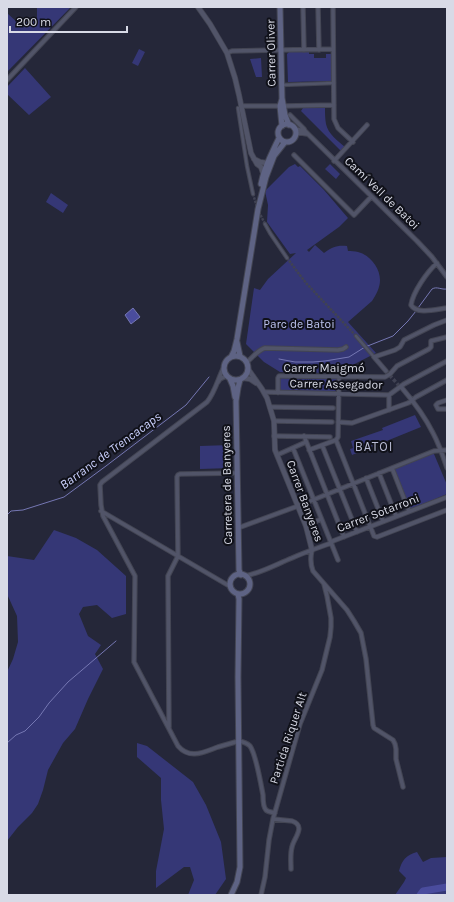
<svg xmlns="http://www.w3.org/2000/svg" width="454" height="902" viewBox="0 0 454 902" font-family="Karla,sans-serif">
<rect width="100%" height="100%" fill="#252739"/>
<!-- green -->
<path fill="#353776" d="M37 7H71L7 72V13L18 23 37 21Z
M139 49 145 52 138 66 132 63Z
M289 52H309V54H314V58H326V54H331L332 81 288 82 287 54Z
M261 58 262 77H256L250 59Z
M25 68 51 97 29 115 7 94V87Z
M303 108H325C325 113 325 119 326 124 328 134 338 141 345 147L341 151 301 111Z
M295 164 298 167 300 166 324 190 348 218 339 227 307 250 309 252 315 245 324 253C332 247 337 245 347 246L348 251C351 251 355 251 358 252 370 255 380 268 380 280 380 288 376 295 372 301L348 322 376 353 337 373 280 372 264 362 246 344 254 288 260 290 268 279 296 253 290 254 267 222 268 205 265 191 289 167Z
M330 164 340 174 336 179 325 169Z
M51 193 68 205 63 213 46 202Z
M281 377 337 378 336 390 335 392 280 391 279 390 280 379Z
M415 415 421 427 352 455 350 449 353 448 351 441 383 430 382 428Z
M230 445 231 468 200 469V446Z
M433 453 434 454 447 485V494L411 509 409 507 394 470 396 468Z
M54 530 76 538 97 550 126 576V614L112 618 97 605 83 607 79 614 88 636 101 645 95 654 103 669 88 699 75 729 63 743 48 770 43 790 38 804 32 813 18 827 7 841V672L13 659 18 642 17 616 7 594V556L34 560Z
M137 743 147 746 193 782 206 805 221 842 226 879 215 895H188L194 880 190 867H184L156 888V871L164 829 161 800V778L137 757Z
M417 852 423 862 431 858 447 857V895H395L404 882 406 878 399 871C402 860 406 855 417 852Z"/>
<!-- water -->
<path fill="#4a4c9d" stroke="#7577b3" d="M133 308 140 317 131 324 125 315Z"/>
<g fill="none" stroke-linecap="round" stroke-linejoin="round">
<!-- stream -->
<path stroke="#7577b3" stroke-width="1" d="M418 308 432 289C437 286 441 290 447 289
M279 359 295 362H313L325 361 349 357 365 347 393 336 408 321 416 311
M7 515 11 511 23 510 64 497 106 466 186 405 209 377
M7 743 16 735 25 731 39 717 49 703 68 682 116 641"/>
<!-- river -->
<path stroke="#4a4c9d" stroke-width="7" d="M420 895 423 891 447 887"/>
<!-- pedestrian-tunnel -->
<path stroke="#404253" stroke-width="2.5" stroke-dasharray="2.5 1" stroke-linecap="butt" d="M253 194 257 207
M259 212 265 224
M287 258 306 283 356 336"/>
<!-- minor-tunnel -->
<path stroke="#404253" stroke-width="3.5" stroke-dasharray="3.5 2" stroke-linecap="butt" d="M386 371 401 388"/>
<!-- pedestrian casing -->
<g stroke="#434553" stroke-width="4.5">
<path id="pedestrian" d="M282 85 334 83
M238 108 247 166 253 194
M265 224 270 233 287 258
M356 336 374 357"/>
</g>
<!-- minor casing -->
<g stroke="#434553" stroke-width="5.5">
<path id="minor" d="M303 7 304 50
M318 7 319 50
M333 7 334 119 338 128 353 142
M227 53 232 51 333 49
M7 80 76 7
M242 106H280
M284 106 334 105
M290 115 304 129 305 131
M295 129 305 131 309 135 417 241 432 257 447 277
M296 134 301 133 307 134
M294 155 354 215 371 197
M334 161 367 125
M437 263C427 272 413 292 411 305 417 315 437 309 447 308
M247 362C253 357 258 350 265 348L338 350 343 349 346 347
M223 369C218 379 215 392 207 402L102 482 100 485 101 505 103 516 135 576 134 662 178 746C190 760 204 752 218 747 225 745 232 743 239 741 244 742 247 743 250 746 256 754 261 785 263 795 263 799 263 807 266 810 268 812 272 812 275 813
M386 371 374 357 395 350 400 347 404 340 434 325 447 320
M339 377 338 437 336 440 374 536 377 537 447 510
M218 382 220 379 226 376
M402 388C414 402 425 417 433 433 439 444 443 456 447 468
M264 392 389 395 404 384 447 361
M278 393V378L279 376H281L385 377 390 374 397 366 429 349 431 347V341L447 337
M447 400 438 403 436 405 438 409H447
M270 407 333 408
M389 410V395
M274 421 332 422
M338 422 352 423 408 403 410 402 416 397 447 380
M274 436 330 437
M304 436 344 537
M322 445 357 532
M293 448 338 560
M309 450 336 440
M277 455 306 442
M392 468 409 511
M379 473 396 516
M366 478 383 521
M101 511 231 587
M306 526 321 519
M238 528 298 506 434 451 447 450
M312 550C310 558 310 563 313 571L347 610 354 621 361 633 366 659 373 725 374 728 393 740 395 744 396 749V759L403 787
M245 576C261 573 277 564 292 558 305 552 318 548 331 543L333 541 447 497
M169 727 168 576 178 556 177 477 178 475 180 474 237 473
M273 819 292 821C307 826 293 839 292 847 290 854 291 862 291 869
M261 895 265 877 269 840 273 819 300 724 322 670 330 637 331 627V618L327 596 324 584"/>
</g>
<!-- tertiary casing -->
<g stroke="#434553" stroke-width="6">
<path id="tertiary" d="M198 7 210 24 227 53 235 78 239 95 251 153 257 164 261 167 263 173
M254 159 260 162 267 163
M248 369 262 389 267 398 274 421 275 450 306 526 312 550
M243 378 250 379 256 383"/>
</g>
<!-- secondary casing -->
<g stroke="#434553" stroke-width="7">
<path id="secondary" d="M280 7 282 98 285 115 289 125
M278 133a9 9 0 1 1 18 0a9 9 0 1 1-18 0Z
M282 126 280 106 282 99
M261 184C264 167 272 153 279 138
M237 342 240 356
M224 368a12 12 0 1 1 24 0a12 12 0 1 1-24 0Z
M231 357 234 351 237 339 258 209 266 177 274 156 285 142
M230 379 233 386 235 397
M240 380 238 388 236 401 239 570 241 575
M230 584a10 10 0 1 1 20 0a10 10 0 1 1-20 0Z
M231 895 237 882 240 867 238 677 239 599 238 594"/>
</g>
<!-- pedestrian -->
<use href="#pedestrian" stroke="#515468" stroke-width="2.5"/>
<!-- minor -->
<use href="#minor" stroke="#515468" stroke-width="3.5"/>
<!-- tertiary -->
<use href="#tertiary" stroke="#515468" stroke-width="4.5"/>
<!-- secondary -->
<use href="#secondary" stroke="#5e6384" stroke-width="5"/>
</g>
<g text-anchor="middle" stroke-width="4" stroke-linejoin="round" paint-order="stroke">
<!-- street labels -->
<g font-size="12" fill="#d8dae6" stroke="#101119">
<text transform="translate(271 53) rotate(-91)" y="4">Carrer Oliver</text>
<text transform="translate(382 193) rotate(44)" y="4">Camí Vell de Batoi</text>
<text x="324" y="372">Carrer Maigmó</text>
<text transform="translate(336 384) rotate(1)" y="4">Carrer Assegador</text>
<text transform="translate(227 485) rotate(-91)" y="4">Carretera de Banyeres</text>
<text transform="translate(305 501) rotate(70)" y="4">Carrer Banyeres</text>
<text transform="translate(378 513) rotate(-21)" y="4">Carrer Sotarroni</text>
<text transform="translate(288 738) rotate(-72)" y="4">Partida Riquer Alt</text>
</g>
<!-- park labels -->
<g font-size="12" fill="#bdc4f0" stroke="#101119">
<text x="299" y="328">Parc de Batoi</text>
</g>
<!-- neighbourhood labels -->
<g font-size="13" letter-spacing="1" fill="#babdd5" stroke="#101119">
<text x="374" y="451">BATOI</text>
</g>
<!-- water labels -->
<g font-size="13" font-style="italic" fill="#cbd1fe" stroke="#101119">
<text transform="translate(110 450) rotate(-36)" y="5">Barranc de Trencacaps</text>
</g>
</g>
<!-- border -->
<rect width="454" height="902" fill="none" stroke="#d8dae6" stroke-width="16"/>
<!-- scale -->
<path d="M10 26v6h117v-6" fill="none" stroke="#d8dae6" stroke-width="2"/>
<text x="16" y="26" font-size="12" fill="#d8dae6" stroke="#101119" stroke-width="3" paint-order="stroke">200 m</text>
</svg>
